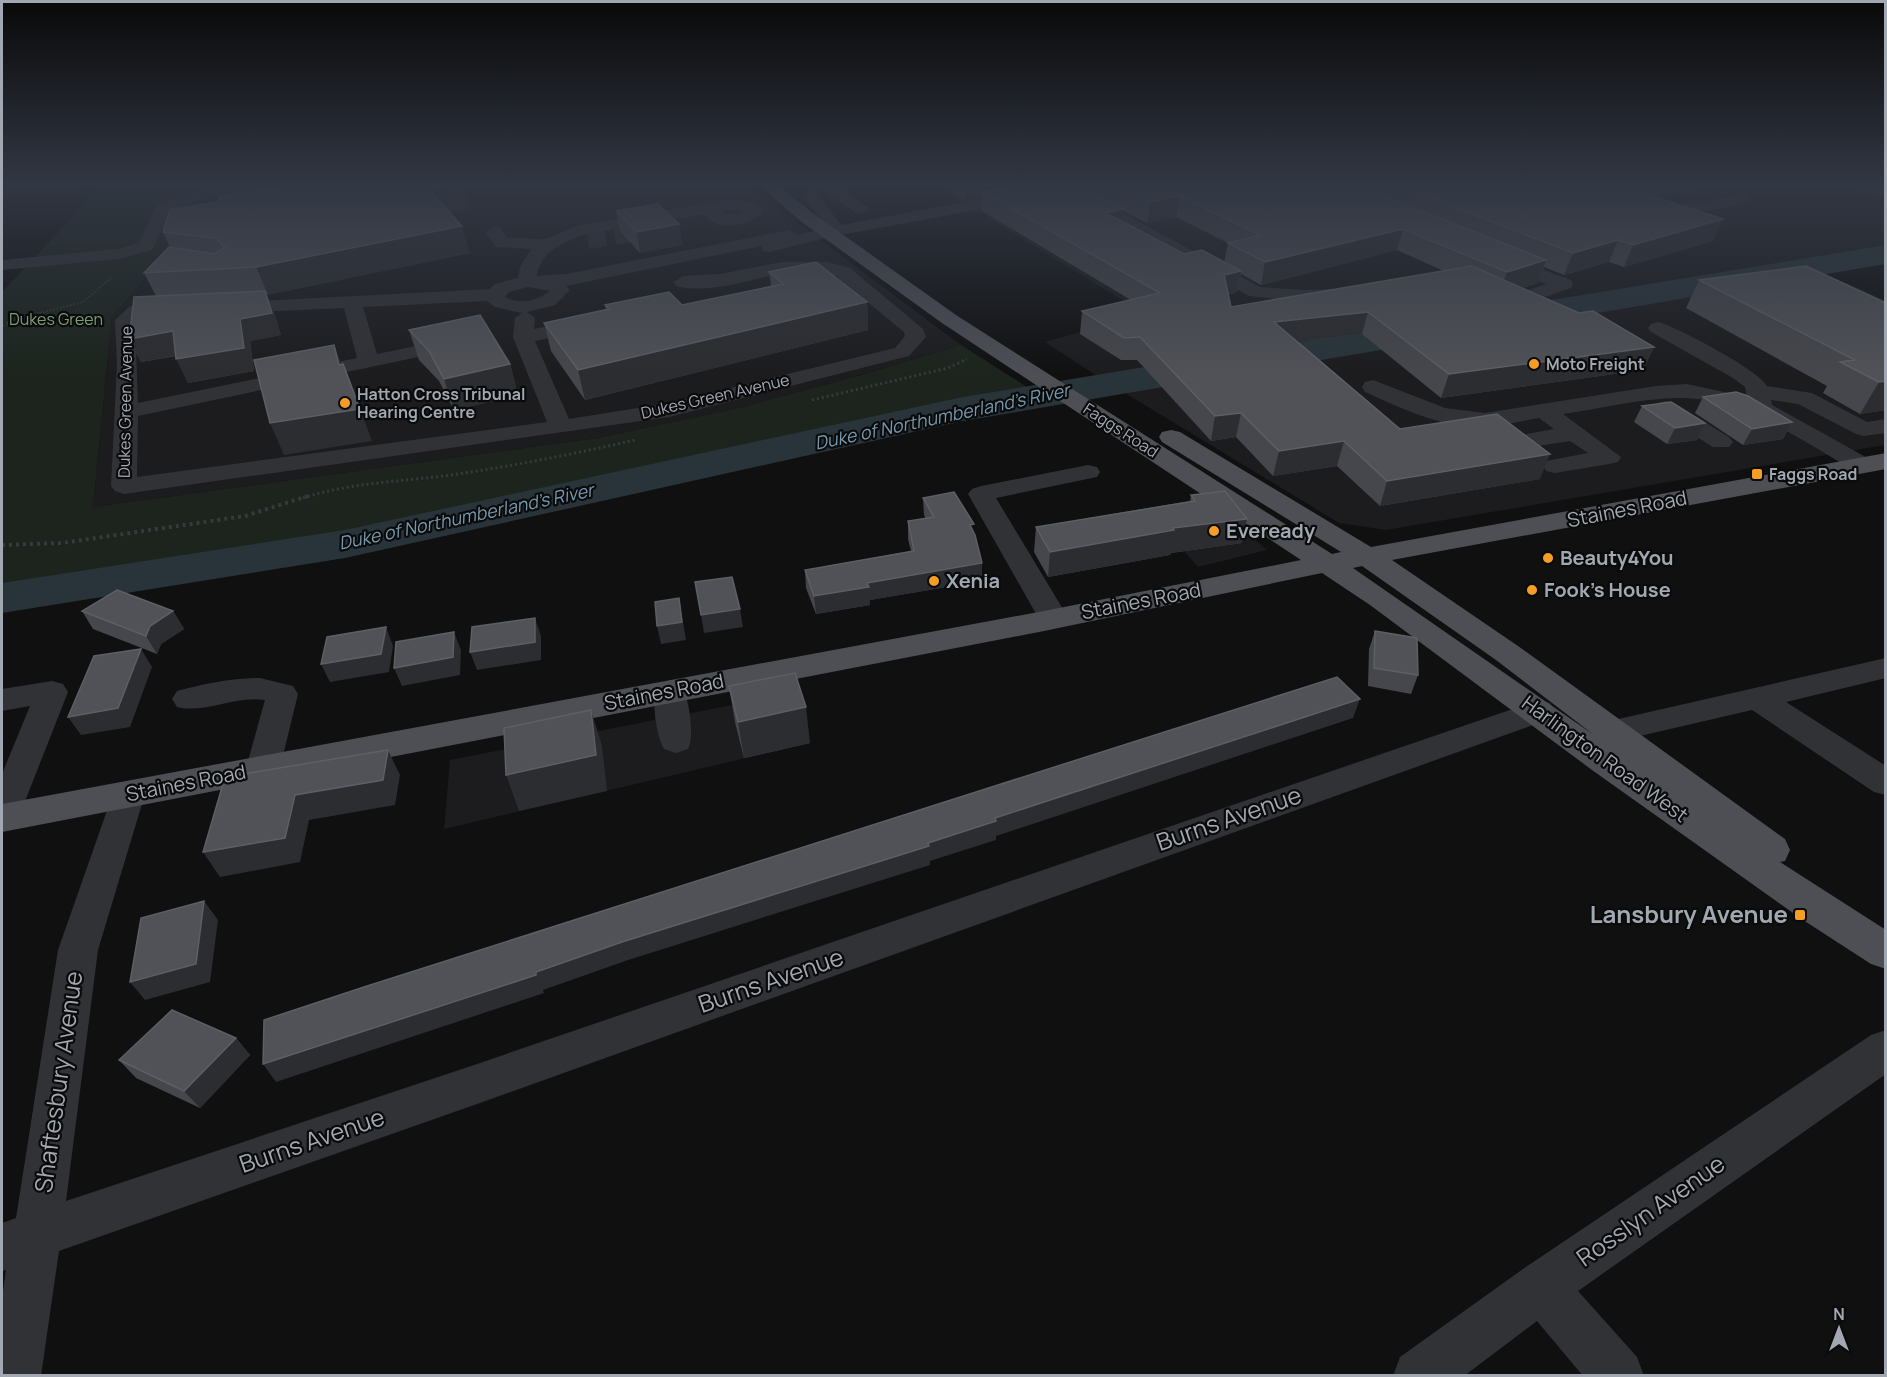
<svg xmlns="http://www.w3.org/2000/svg" width="1887" height="1377" viewBox="0 0 1887 1377" font-family="Manrope,sans-serif">
<rect width="100%" height="100%" fill="#101011"/>
<!-- built -->
<path fill="#1c1c1e" d="M351 182H742L961 345 865 374 734 409 597 438 93 507 112 317 181 236Z
M930 182H1885V248L1392 334 1097 376 1045 342 1145 314Z
M1810 274 1827 281 1847 283 1885 300V445L1386 530 1339 523 1120 390Z
M1202 499 1230 518 1267 550 1198 567 1148 509Z
M794 693 810 743 444 829 450 760Z"/>
<!-- green -->
<path fill="#1c241d" d="M2 182H351L181 236 112 317 93 507 597 438 734 409 865 374 961 345 1027 387 519 499 215 555 2 589V292L100 188 2 196Z"/>
<g fill="none" stroke-linecap="round" stroke-linejoin="round">
<!-- river -->
<path fill="#29343a" fill-rule="evenodd" d="M1886 245V264L963 421 345 558 2 613V583L345 530 963 397Z"/>
<!-- minor-tunnel -->
<path stroke="#2d2e31" stroke-width="18" stroke-dasharray="18 9" stroke-linecap="butt" d="M588 240 664 228"/>
<!-- path-far2 -->
<path stroke="#37393d" stroke-width="2" stroke-dasharray="1.5 2" stroke-linecap="butt" d="M89 182H97
M9 321 83 302 112 277"/>
<!-- path-far1 -->
<path stroke="#37393d" stroke-width="3" stroke-dasharray="2 3" stroke-linecap="butt" d="M2 326 13 320
M812 400 948 368 967 359
M303 498C352 482 401 482 451 475 513 466 574 454 635 440"/>
<!-- path -->
<path stroke="#37393d" stroke-width="4" stroke-dasharray="3 4" stroke-linecap="butt" d="M2 545 62 543 245 516 308 496"/>
<!-- minor -->
<path fill="#313236" fill-rule="evenodd" d="M247 182H279L271 187 195 201 170 212 152 250 119 259 2 270V260L118 249 139 243 157 205 185 194Z
M818 182H830L870 209 862 214 856 213 818 188 816 185Z
M1046 182H1065L1260 287 1303 290 1339 289 1349 295 1339 301 1303 302 1249 296Z
M1576 182C1606 182 1630 198 1660 203 1689 208 1716 200 1743 193L1751 198 1749 201C1673 223 1649 213 1577 186Z
M1837 182H1862L1886 188V198L1839 185Z
M810 190 816 192 841 225 1025 191 1033 196 1025 201 830 237 769 252 763 251 761 246 566 286 570 290 555 305 527 312 535 318 534 329 587 318 594 320 597 324 594 328 535 341 569 419 669 403 895 348 905 336 904 332 836 276C783 258 730 299 676 286L674 282 683 276 720 274 782 262H828L850 268 923 329 926 337 909 356 669 417 124 494 115 491 111 486 117 364 115 320 129 307 136 305 173 303 183 309C173 323 148 311 135 322L138 403 357 358 344 308 229 313 222 311 219 307 222 303 490 289 495 284 518 278 520 267 531 249 496 247 485 232 494 227 500 228 507 238 546 239 577 226 726 200 752 202 764 210C754 225 714 234 705 214L581 235C561 244 540 252 537 276L566 274 789 230 797 235 823 229 824 223 802 195ZM726 210 746 211 736 215 721 213ZM528 287 550 291C537 301 519 305 505 297L509 292ZM487 301 495 307 522 313 515 318 513 337 547 422 137 477 138 416 423 356 426 352 423 348 416 346 377 354 363 307Z
M1503 255 1571 280 1573 284 1571 288 1536 300H1522L1519 296 1522 292 1546 284 1497 264 1494 260Z
M1658 322C1677 327 1759 370 1767 386L1812 393 1867 422 1886 419V433L1864 436 1856 434 1798 404 1771 400 1772 405 1871 460 1874 465 1871 470 1862 472 1853 470C1802 441 1747 400 1686 398 1646 397 1603 408 1563 414L1621 457 1618 462 1609 464 1555 473 1546 471 1543 466 1546 461 1588 453 1570 441 1513 450 1505 448 1501 443 1505 438 1554 429 1539 418C1521 421 1502 426 1484 427 1442 428 1403 409 1365 392L1362 387 1365 382 1373 380 1445 408 1485 413 1656 386 1687 384 1747 397 1745 387 1733 378 1651 332 1648 328 1651 324Z
M1666 401 1674 403 1729 437 1733 442 1729 447H1713L1658 413 1655 408 1658 403Z
M1088 465 1097 467 1100 472 1097 477 996 498 1069 619 1064 625 1054 628 1044 625 1039 619 968 494 972 489 981 486Z
M1886 658V678L1786 702 1886 766V795L1874 792 1752 710 1614 742 1602 739 1598 731 1602 723 1614 720Z
M260 678 293 686 298 694 280 768 275 777 263 780 251 777 246 768 265 700C235 695 205 714 177 707L172 699 177 691C203 684 232 678 260 678Z
M670 680 681 684C689 697 695 736 688 749L676 753 664 749C656 735 650 698 659 684Z
M52 681 63 684 68 692 20 814 15 823 2 827V774L30 706 2 711V689Z
M1539 700 1550 703 1555 711 1550 719 477 1104 59 1251 41 1376H2V1298L6 1270 2 1271V1223L16 1218 58 950 116 785 128 781 140 785 145 794 98 950 66 1201 477 1064Z
M1886 1030V1074L1578 1291 1637 1357 1644 1376H1583L1537 1321 1464 1376H1393L1400 1357 1523 1269 1871 1035Z"/>
<!-- major -->
<path fill="#4d4f55" fill-rule="evenodd" d="M755 182H773L814 214 956 315 1332 554 1341 552 1162 442 1159 437 1162 432 1171 430 1180 432 1371 547 1886 453V469L1392 560 1518 646 1785 839 1790 850 1785 861 1780 862 1886 930V969L1871 964 1800 918 1592 770 1370 605 1322 573 1044 631 2 832V804L1044 611 1301 560 942 323 802 222ZM1362 566 1496 660 1594 735 1353 568Z"/>
</g>
<!-- wall -->
<path fill="#46474c" fill-rule="evenodd" d="M935 182H1073L1085 188V182H1726L1659 198 1713 241 1624 267 1609 262 1564 275 1544 267 1538 283 1522 288 1654 347 1643 370 1441 398 1362 334 1298 341 1400 429 1540 479 1380 506 1337 466 1273 476 1236 437 1211 441 1137 360H1121L1080 334 1082 311 1131 300 982 211V196L965 200ZM1124 211 1147 223 1176 217 1228 243 1224 262 1184 254 1123 222ZM1397 250 1444 271 1231 307 1228 295 1237 292 1241 274 1261 285Z
M470 209 450 212 470 253 266 295 274 313 281 335 250 341 254 371 188 383 176 356 141 362 129 339 156 296 144 273 170 247 163 232Z
M616 211 679 224 682 245 640 253 620 231Z
M769 272 867 302 868 330 585 400 551 351 544 323 606 310 605 305H682L771 286Z
M1699 280 1886 303V410L1860 414 1823 393 1827 386 1686 308Z
M409 330 510 364 518 395 454 410 439 381 419 360Z
M1703 397 1792 422 1783 439 1743 445 1695 413Z
M1642 406 1705 423 1697 440 1667 444 1634 422Z
M1191 495 1242 543 1171 553 1170 555 1048 577 1034 552 1036 527 1190 501Z
M923 498 974 532 982 563V581L870 600V605L816 614 806 588 805 570 911 551 908 539V521L926 519 924 515Z
M82 611H173L184 629 161 644 157 654 93 629Z
M1375 631 1418 675 1411 694 1368 686 1369 649Z
M729 686 810 743 744 758 735 722Z
M236 1038 250 1055 200 1108 136 1078 119 1060Z"/>
<!-- shaded-wall -->
<path fill="#2c2d30" d="M965 182H1046L982 192V196L965 200Z
M1662 182H1726L1655 200Z
M463 183 470 209 436 215 429 189Z
M1179 196 1176 217 1147 223 1150 202Z
M1124 209 1122 229 1106 213Z
M1723 219 1713 241 1624 267 1633 245Z
M679 224 682 245 640 253 637 232Z
M462 226 470 253 268 295 256 267Z
M1403 229 1397 250 1261 285 1265 262Z
M1618 240 1609 262 1564 275 1573 253Z
M1546 260 1538 283 1499 294 1507 272Z
M1241 271 1237 292 1220 297 1224 275Z
M265 291 274 313 281 335 250 341 254 371 188 383 176 359 240 319Z
M867 302 868 330 585 400 578 370Z
M1368 312 1362 334 1270 344 1274 322Z
M173 331 184 354 141 362 129 339Z
M334 345 346 375 339 365Z
M1654 347 1643 370 1441 398 1449 374Z
M510 364 518 395 454 410 444 379Z
M1886 381V410L1860 414 1879 382Z
M360 409 372 441 284 455 270 423Z
M1241 413 1236 437 1211 441 1215 416Z
M1792 422 1783 439 1743 445 1752 429Z
M1705 423 1697 440 1667 444 1675 428Z
M1344 441 1337 466 1273 476 1279 451Z
M1550 454 1540 479 1380 506 1387 481Z
M1247 519 1242 543 1171 553 1170 555 1048 577 1050 552 1173 528Z
M982 563V581L870 600V605L816 614 814 596 867 583Z
M679 598 686 640 661 644 657 626Z
M740 609 743 627 704 633 701 615Z
M173 611 184 629 161 644 157 654 146 636 150 626Z
M535 618 541 636V660L477 670 470 652Z
M386 627 393 646 389 672 330 682 321 664Z
M454 632 461 650 460 675 402 686 394 668Z
M141 649 152 667 130 727 81 735 68 717Z
M1360 699 1353 718 996 836V840L930 861V865L628 960 543 990 544 993 276 1082 263 1064 622 942 928 843 995 818Z
M806 707 810 743 744 758 738 722Z
M591 710 602 746 607 791 519 811 506 775Z
M388 750 400 775 395 805 309 820 300 862 220 877 203 852 295 795Z
M204 901 218 920 210 982 145 1000 130 982Z
M236 1038 250 1055 200 1108 184 1091Z"/>
<!-- building -->
<path fill="#505257" stroke="#5c5f65" stroke-width="1.5" d="M312 182H461L463 183 429 189 462 226 256 267 144 273 169 247 214 254 225 247 215 238 163 232 170 209 219 202V196Z
M1038 182H1073L1124 209 1106 213 1184 254 1202 250 1241 271 1224 275 1231 307 1472 266 1579 313 1593 311 1654 347 1449 374 1368 312 1274 322 1400 429 1497 414 1550 454 1387 481 1344 441 1279 451 1241 413 1215 416 1140 337 1124 338 1082 311 1160 293 982 192Z
M1110 182H1347L1546 260 1507 272 1403 229 1265 262 1228 243 1260 235 1179 196 1150 202Z
M1387 182H1624L1636 186 1628 188 1723 219 1633 245 1618 240 1573 253Z
M658 204 679 224 637 232 616 211Z
M816 262 867 302 578 370 544 323 609 309 605 305 669 292 682 305 783 284 769 272Z
M1806 266 1886 303V381L1879 382 1840 362 1855 360 1699 280Z
M265 291 272 313 240 319 244 348 176 359 173 331 129 339 134 297Z
M480 315 510 364 444 379 429 351 409 330Z
M334 345 339 365 343 364 360 409 270 423 254 360Z
M1736 392 1748 396 1792 422 1752 429 1703 397Z
M1671 402 1705 423 1675 428 1642 406Z
M1225 491 1247 519 1173 528 1174 530 1050 552 1036 527 1195 501 1191 495Z
M954 492 974 524 970 525 975 535 982 563 867 583 869 587 814 596 805 570 914 551 908 521 934 517 923 498Z
M732 577 740 609 701 615 695 582Z
M117 590 173 611 150 626 146 636 82 611Z
M679 598 682 622 657 626 655 602Z
M535 618V642L470 652 472 627Z
M386 627 381 654 321 664 327 637Z
M1375 631 1417 638 1418 675 1374 668Z
M454 632 453 657 394 668 396 642Z
M141 649 118 708 68 717 94 656Z
M795 673 806 707 738 722 729 686Z
M1337 677 1360 699 995 818 996 821 928 843 929 846 622 942 536 972V975L263 1064 264 1020 364 987Z
M591 710 596 755 506 775 504 728Z
M388 750 383 780 295 795 285 838 203 852 225 777Z
M204 901 196 964 130 982 141 918Z
M172 1010 236 1038 184 1091 119 1060Z"/>
<!-- sky -->
<linearGradient id="sky" x2="0" y2="1"><stop stop-color="#090909"/><stop offset="0.49" stop-color="#313743"/><stop offset="1" stop-color="#313743" stop-opacity="0"/></linearGradient>
<rect width="1887" height="375" fill="url(#sky)"/>
<!-- markers -->
<g fill="#f49e26" stroke="#0b0b0c" stroke-width="2">
<circle cx="1534" cy="364" r="6"/>
<circle cx="345" cy="403" r="6"/>
<rect x="1751" y="468" width="12" height="12" rx="3"/>
<circle cx="1214" cy="531" r="6"/>
<circle cx="1548" cy="558" r="6"/>
<circle cx="934" cy="581" r="6"/>
<circle cx="1532" cy="590" r="6"/>
<rect x="1794" y="909" width="12" height="12" rx="3"/>
</g>
<g text-anchor="middle" stroke-width="4.5" stroke-linejoin="round" paint-order="stroke">
<!-- far-park labels -->
<g font-size="16" fill="#789e77" stroke="#0b0b0c">
<text x="56" y="325">Dukes Green</text>
</g>
<!-- far-poi labels -->
<g font-size="16" font-weight="bold" fill="#a1a8b2" stroke="#0b0b0c" text-anchor="start">
<text x="1546" y="370">Moto Freight</text>
<text x="357" y="400">Hatton Cross Tribunal<tspan x="357" dy="18">Hearing Centre</tspan></text>
<text x="1769" y="480">Faggs Road</text>
</g>
<!-- far-street labels -->
<g font-size="16" fill="#a1a8b2" stroke="#0b0b0c">
<text transform="translate(715 396) rotate(-13)" y="6">Dukes Green Avenue</text>
<text transform="translate(125 402) rotate(-89)" y="6">Dukes Green Avenue</text>
<text transform="translate(1121 430) rotate(33)" y="6">Faggs Road</text>
</g>
<!-- far-water labels -->
<g font-size="18" font-style="italic" fill="#7699af" stroke="#0b0b0c">
<text transform="translate(942 417) rotate(-12)" y="6">Duke of Northumberland's River</text>
<text transform="translate(466 517) rotate(-12)" y="6">Duke of Northumberland's River</text>
</g>
<!-- street labels -->
<g font-size="20" fill="#a1a8b2" stroke="#0b0b0c">
<text transform="translate(1627 509) rotate(-11)" y="7">Staines Road</text>
<text transform="translate(1141 601) rotate(-11)" y="7">Staines Road</text>
<text transform="translate(664 692) rotate(-11)" y="7">Staines Road</text>
<text transform="translate(1605 759) rotate(36)" y="7">Harlington Road West</text>
<text transform="translate(186 783) rotate(-11)" y="7">Staines Road</text>
</g>
<!-- poi labels -->
<g font-size="20" font-weight="bold" fill="#a1a8b2" stroke="#0b0b0c" text-anchor="start">
<text x="1226" y="538">Eveready</text>
<text x="1560" y="565">Beauty4You</text>
<text x="946" y="588">Xenia</text>
<text x="1544" y="597">Fook's House</text>
</g>
<!-- near-street labels -->
<g font-size="24" fill="#a1a8b2" stroke="#0b0b0c">
<text transform="translate(1229 819) rotate(-19)" y="8">Burns Avenue</text>
<text transform="translate(771 981) rotate(-19)" y="8">Burns Avenue</text>
<text transform="translate(59 1082) rotate(-82)" y="8">Shaftesbury Avenue</text>
<text transform="translate(312 1141) rotate(-19)" y="8">Burns Avenue</text>
<text transform="translate(1651 1211) rotate(-35)" y="8">Rosslyn Avenue</text>
</g>
<!-- near-poi labels -->
<g font-size="24" font-weight="bold" fill="#a1a8b2" stroke="#0b0b0c" text-anchor="end">
<text x="1788" y="923">Lansbury Avenue</text>
</g>
</g>
<!-- border -->
<rect width="1887" height="1377" fill="none" stroke="#a1a8b2" stroke-width="6"/>
<!-- north arrow -->
<g transform="translate(1839 1329)" stroke="#0b0b0c" stroke-width="4.5" paint-order="stroke">
<path d="M0-4.5L10 22L0 15L-10 22Z" fill="#a1a8b2"/>
<text y="-9" font-size="16" font-weight="bold" text-anchor="middle" fill="#a1a8b2">N</text>
</g>
</svg>
